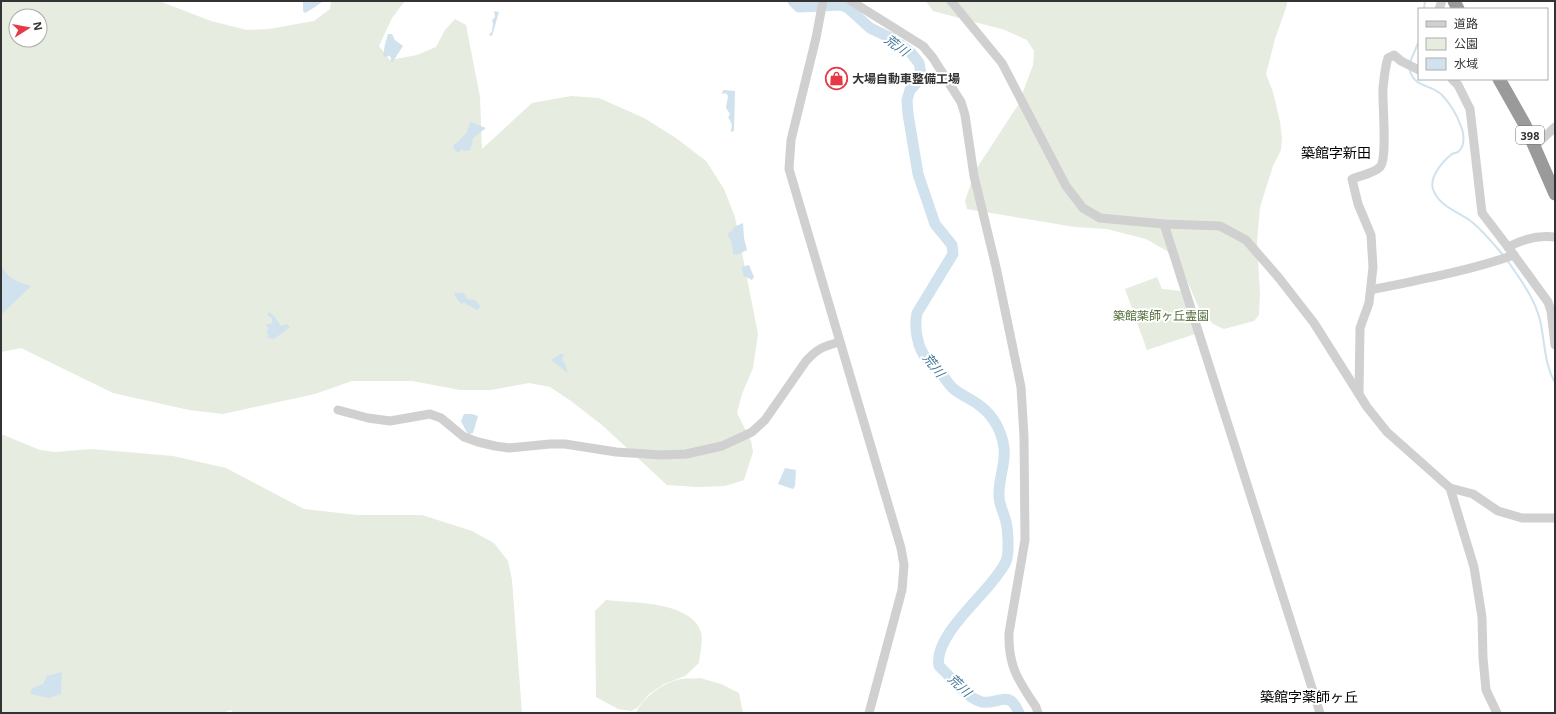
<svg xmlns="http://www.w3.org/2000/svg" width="1556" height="714" font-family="'Open Sans','Noto Sans JP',sans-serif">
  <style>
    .green { fill: #e6ecdf; fill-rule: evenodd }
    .water { fill: #cfe2ee }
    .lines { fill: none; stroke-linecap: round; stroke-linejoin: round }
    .stream { stroke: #cfe2ee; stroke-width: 2 }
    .river { stroke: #cfe2ee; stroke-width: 11 }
    .minor { stroke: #d0d0d0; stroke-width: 9 }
    .highway { stroke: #9a9a9a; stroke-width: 13 }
    .labels { text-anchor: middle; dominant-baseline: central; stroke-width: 4; stroke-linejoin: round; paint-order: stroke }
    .shield { fill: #fff; stroke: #707070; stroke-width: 1 }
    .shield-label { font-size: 11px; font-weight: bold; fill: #333 }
    .poi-label { font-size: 12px; font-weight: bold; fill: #333; stroke: #fff; text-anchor: start }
    .park-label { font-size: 12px; fill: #56703f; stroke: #fff }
    .water-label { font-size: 13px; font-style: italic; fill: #3f7597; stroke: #fff }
    .quarter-label { font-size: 14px; fill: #000; stroke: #fff }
  </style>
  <rect width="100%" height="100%" fill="#fff"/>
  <!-- green -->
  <g class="green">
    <path d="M1,1h158l52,20 36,9 22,-1 45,-8 16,-12 1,-8h74l-13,17 -13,28 11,14 27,-5 19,-8 9,-17 10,-11 11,6 14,72 2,52 50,-46 39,-7 28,2 45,20 32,20 30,23 18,28 11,28 23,117 -5,34 -11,26 -5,19 14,28 2,11 -9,28 -19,6 -28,1 -30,-2 -65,-60 -31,-24 -21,-14 -21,-4 -38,7h-31l-48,-9h-60l-37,13 -92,20 -34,-4 -76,-17 -92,-45 -20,4zM16,16h24v24h-24z"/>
    <path d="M926,1h361v4l-12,34 -9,35 7,18 7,30 2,16 -1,12 -8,16 -13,41 -3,35 3,52 -1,21 -5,6 -30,8 -11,-5 -14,-16 -18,-41 -14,-16 -21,-12 -39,-10 -32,-2 -108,-18 -2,-8 10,-30 43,-66 15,-40 1,-14 -7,-11 -22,-10 -72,-19z"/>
    <path d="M1157,277l5,12 19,2 14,43 -48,16 -22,-61z"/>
    <path d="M1,434l39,16 16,2 35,-3 82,7 53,12 78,41 54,6h64l50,16 22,12 14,18 4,19 10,133h-289l-2,-3 -9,3h-221z"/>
    <path d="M606,600c26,3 85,1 95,32 2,7 -1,23 -2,31l-14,13 -21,8 -15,10 -12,14 -6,3 -13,-2 -22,-12 -1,-86z"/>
    <path d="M700,678l21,6 18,9 4,20h-107c7,-16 28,-31 45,-34 6,-1 13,0 19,-1z"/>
  </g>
  <!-- water -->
  <g class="water">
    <path d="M303,1h20l-8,6 -10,6 -2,-2z"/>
    <path d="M494,11l5,1 -7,24 -3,-1 3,-4 1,-8 -1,-3 3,-3z"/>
    <path d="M388,34h4l3,6 8,6 -11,17 -2,-7 -7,1 2,-13z"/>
    <path d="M723,90l12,1 -1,40 -4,1c3,-4 2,-11 -2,-14l2,-4 -4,-6 2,-12 -2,-3 -4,1z"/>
    <path d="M470,122l16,6 -13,10 -1,7 -2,3 1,2 -7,1 -2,-2 -4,4 -5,-5 1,-4h2l11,-12z"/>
    <path d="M743,223l1,15 3,12 -10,5 -4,-1 -1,-11 -5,-9 5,-3 2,-4z"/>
    <path d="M1,264c5,14 16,18 30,22l-30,29z"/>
    <path d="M749,265l5,12 -2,3 -8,-4 -3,-9z"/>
    <path d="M454,293h9l3,3 1,3 8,1 6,7 -4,3 -11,-6 -1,-2 -4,2 -6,-8z"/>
    <path d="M269,312l6,5 6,9 6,-2 3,3 -16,12 -6,-1v-4l-2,-2 3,-3 -3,-4 6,-2v-5l-5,-3z"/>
    <path d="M560,354h4l-2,6 3,4 3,9 -17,-13z"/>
    <path d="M464,414h8l6,2 -5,17 -5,2 -7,-14z"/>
    <path d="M785,468l11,2 -1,16 -2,3 -15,-5z"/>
    <path d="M62,672l-1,22 -12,4 -19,-4 2,-6 11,-4 4,-8z"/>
  </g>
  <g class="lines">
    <!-- stream -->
    <g class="stream">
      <path d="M1424,9l1,-8"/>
      <path d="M1410,62l9,-21"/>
      <path d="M1409,68c5,21 21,15 33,27 7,7 15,20 18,29 4,8 6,22 -2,28 -2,1 -4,1 -6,2 -9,7 -23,23 -19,35 5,17 26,23 39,33 12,10 21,21 31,33"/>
      <path d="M1507,260c13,19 27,37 33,60 5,22 4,43 15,63"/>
    </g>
    <!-- river -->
    <path class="river" d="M793,1l6,6 42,-2 7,3 22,20 23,11 18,14 8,10 2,10 -3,8 -8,9 -3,10 1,14 10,60 17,50 17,21 1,9 -36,59c-3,14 0,35 10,46 3,4 8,6 11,10 6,7 10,16 17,21 8,6 16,9 24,15 14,10 23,26 25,43 2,16 -6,32 -5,48 0,9 5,17 7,26 2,9 3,27 1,36 -1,6 -6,12 -9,16 -15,23 -65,63 -59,92 11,10 29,33 43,36 16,3 27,-14 37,11"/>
    <!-- minor -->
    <g class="minor">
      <path d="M823,1l-7,37 -25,102 -2,29 112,379 3,17 -2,25 -33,123"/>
      <path d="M851,1l72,45 10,12 28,44 4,13 9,61 22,91 25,120 3,50 1,103 -16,93c-1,33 9,47 27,74l2,6"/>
      <path d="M951,1l51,62 64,123 17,22 17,10 64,6 56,2 26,14 33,38 35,45 53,84 20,25 63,56 24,79 8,50 1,41 3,32 11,23"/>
      <path d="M1439,9l3,-8"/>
      <path d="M1452,79l6,6 12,24 12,104 26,34"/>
      <path d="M1535,146l20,-19"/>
      <path d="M1164,224l156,489"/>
      <path d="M1555,237c-17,-2 -32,2 -47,10l40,55 3,9 4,34"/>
      <path d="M1371,290c48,-10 97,-19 143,-35"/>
      <path d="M1359,394l1,-66 9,-25 4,-36 -2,-32 -13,-31 -6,-25c9,-4 21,-5 28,-12 8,-9 2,-64 3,-79 1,-10 2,-21 5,-30l6,-3 7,6 18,9"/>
      <path d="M338,410l30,8 22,3 40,-7 11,4 23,19 14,5 17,4 14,2 41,-4h15l51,8 45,3 25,-1 36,-8 30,-14 13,-12 41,-59c12,-13 18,-15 34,-19"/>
      <path d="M1450,488l23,6 25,17 24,7h33"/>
    </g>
    <!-- highway -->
    <g class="highway">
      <path d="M1454,1l4,8"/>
      <path d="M1499,79l26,46 30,69"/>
    </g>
  </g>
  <!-- icons -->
  <defs>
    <symbol id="shop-ring" viewBox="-11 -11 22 22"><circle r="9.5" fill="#fff" stroke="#e63946" stroke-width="1.5"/><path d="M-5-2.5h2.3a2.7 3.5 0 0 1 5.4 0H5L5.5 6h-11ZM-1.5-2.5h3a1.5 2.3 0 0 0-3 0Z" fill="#e63946"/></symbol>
  </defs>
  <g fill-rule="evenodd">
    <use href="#shop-ring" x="824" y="66" width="25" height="25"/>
  </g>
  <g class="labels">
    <!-- shield labels -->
    <rect class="shield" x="1516" y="126" width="28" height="18" rx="3"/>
    <g class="shield-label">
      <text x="1530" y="135">398</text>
    </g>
    <!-- poi labels -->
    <g class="poi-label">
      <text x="852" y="78">大場自動車整備工場</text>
    </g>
    <!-- park labels -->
    <g class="park-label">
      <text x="1161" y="315">築館薬師ヶ丘霊園</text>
    </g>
    <!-- water labels -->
    <g class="water-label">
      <text transform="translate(897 45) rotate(37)">荒川</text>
      <text transform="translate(934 365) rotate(52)">荒川</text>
      <text transform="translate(960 685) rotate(43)">荒川</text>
    </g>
    <!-- quarter labels -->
    <g class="quarter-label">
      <text x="1336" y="152">築館字新田</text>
      <text x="1309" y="696">築館字薬師ヶ丘</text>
    </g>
  </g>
  <!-- border -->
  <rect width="1556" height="714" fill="none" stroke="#333333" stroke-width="4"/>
  <!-- legend -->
  <rect x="1418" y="8" width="130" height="72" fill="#ffffff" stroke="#adadad"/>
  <rect x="1426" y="21" width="20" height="6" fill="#d0d0d0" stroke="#adadad"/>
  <text x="1454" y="28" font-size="12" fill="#333333">道路</text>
  <rect x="1426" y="38" width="20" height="12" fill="#e6ecdf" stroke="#adadad"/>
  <text x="1454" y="48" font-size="12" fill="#333333">公園</text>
  <rect x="1426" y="58" width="20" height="12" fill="#cfe2ee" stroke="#adadad"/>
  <text x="1454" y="68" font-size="12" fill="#333333">水域</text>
  <!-- north arrow -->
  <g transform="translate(28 28) rotate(79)"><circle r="19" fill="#ffffff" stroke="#adadad"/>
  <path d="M0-3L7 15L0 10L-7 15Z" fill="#e63946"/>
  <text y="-6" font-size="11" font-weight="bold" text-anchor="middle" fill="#333333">N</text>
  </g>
</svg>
